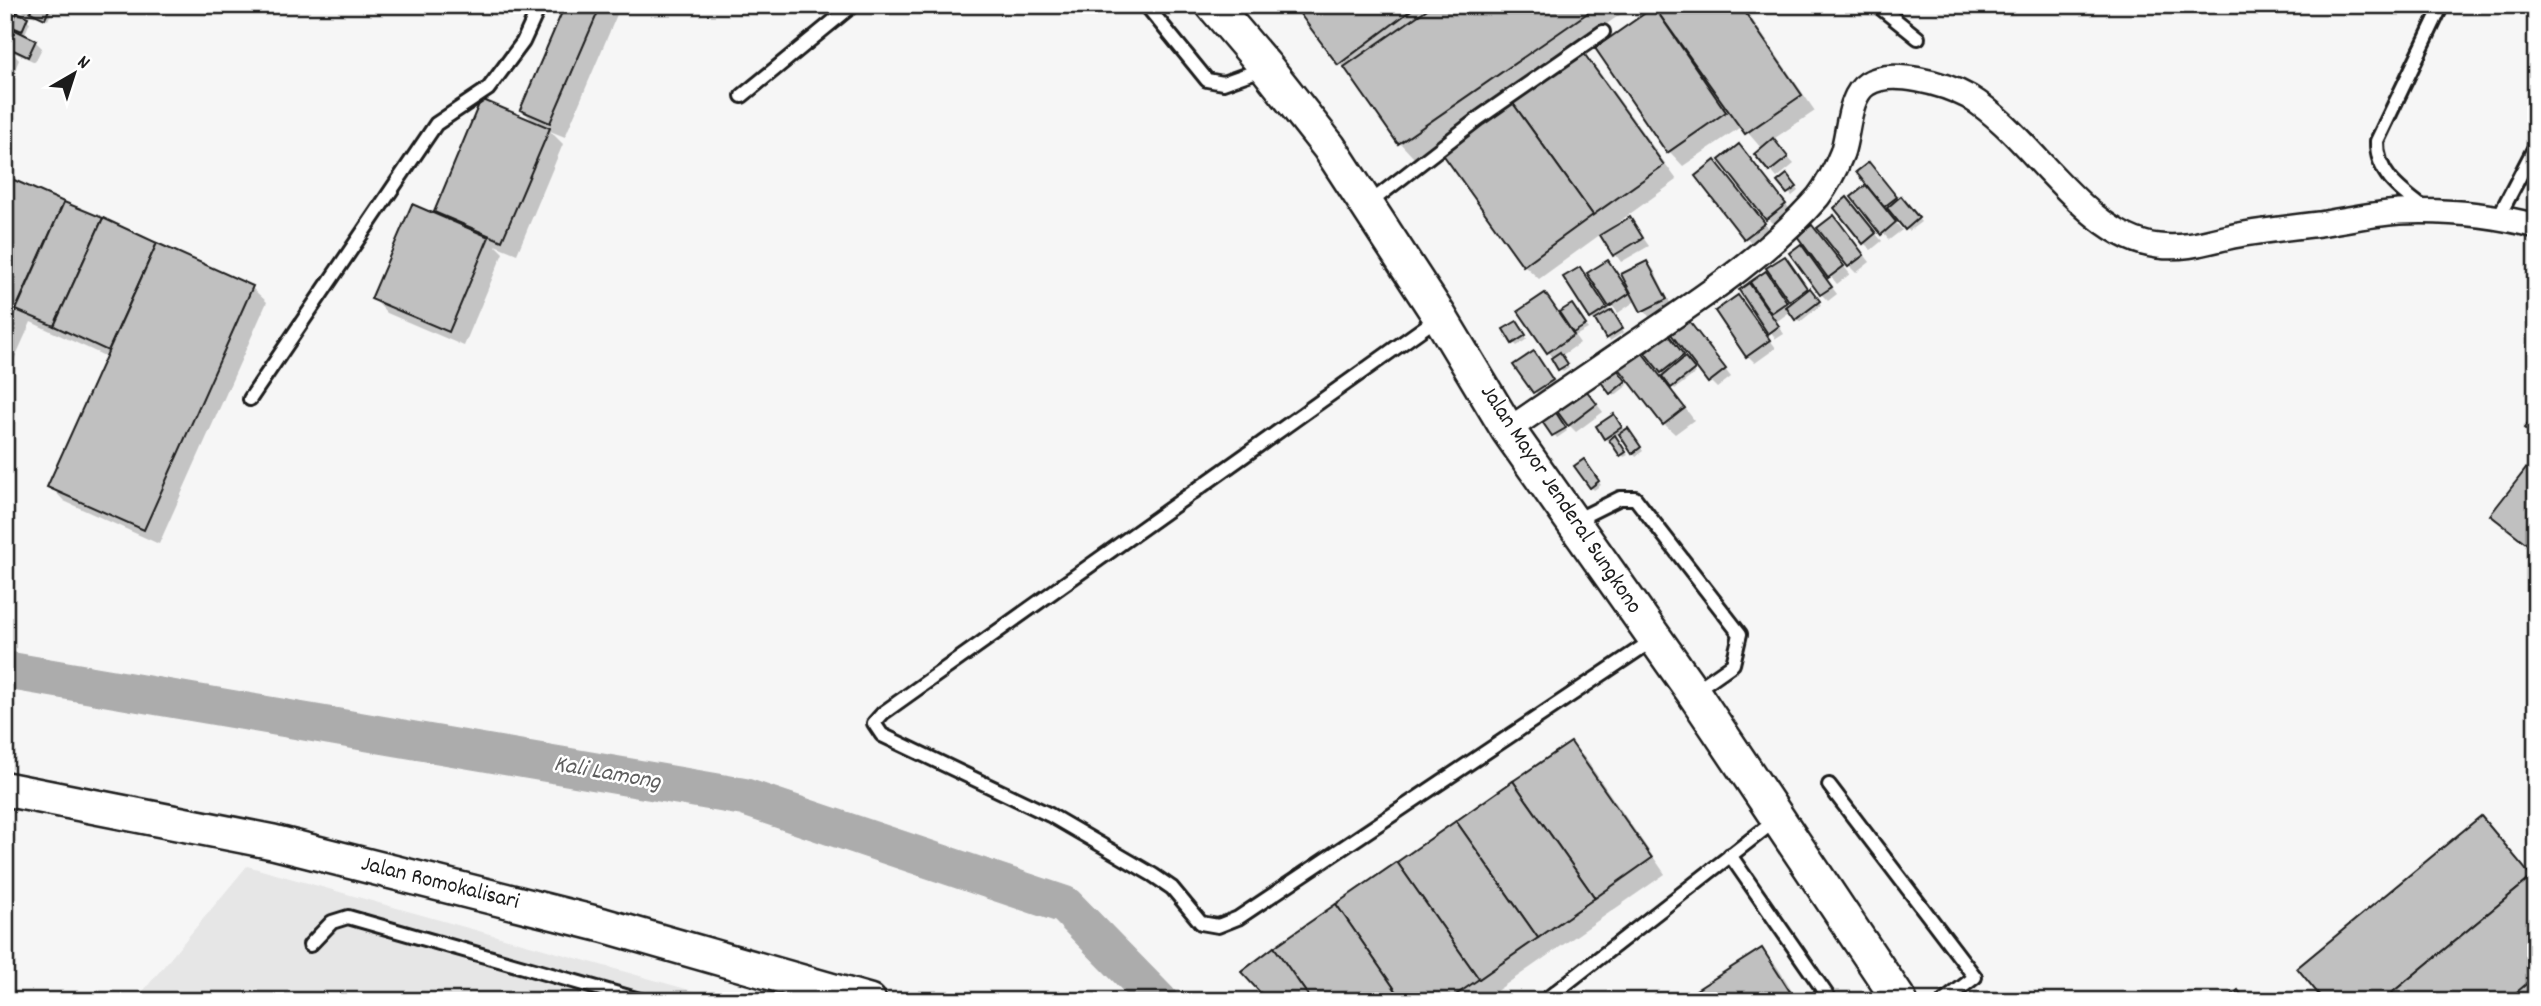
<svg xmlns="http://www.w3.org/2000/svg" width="2541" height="1006" font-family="Dekko,sans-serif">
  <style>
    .built { fill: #e6e6e6 }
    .shadow { fill: #0003; fill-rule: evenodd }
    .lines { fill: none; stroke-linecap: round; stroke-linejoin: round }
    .river { stroke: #acacac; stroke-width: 38 }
    .building { fill: #c0c0c0; stroke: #1c1c1c; stroke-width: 2 }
    .lane-casing { stroke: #1c1c1c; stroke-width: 18 }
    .street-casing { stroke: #1c1c1c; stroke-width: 28 }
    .secondary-casing { stroke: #1c1c1c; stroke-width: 38 }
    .lane { stroke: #fff; stroke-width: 12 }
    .street { stroke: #fff; stroke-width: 23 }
    .secondary { stroke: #fff; stroke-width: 33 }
    .labels { text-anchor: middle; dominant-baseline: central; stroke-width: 5; stroke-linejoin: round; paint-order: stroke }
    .street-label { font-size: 23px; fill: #1c1c1c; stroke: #fff }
    .water-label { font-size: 24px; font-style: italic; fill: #5d5d5d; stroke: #fff }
  </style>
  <rect width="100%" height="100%" fill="#f6f6f6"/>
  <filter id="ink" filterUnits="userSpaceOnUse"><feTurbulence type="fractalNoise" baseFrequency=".0143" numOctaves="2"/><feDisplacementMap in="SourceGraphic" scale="14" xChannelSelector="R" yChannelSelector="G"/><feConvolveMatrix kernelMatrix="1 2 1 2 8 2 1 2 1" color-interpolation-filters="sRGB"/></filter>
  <g filter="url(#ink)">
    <!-- built -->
    <path class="built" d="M247,866l482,135h-594z"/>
    <!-- shadow -->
    <g class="shadow">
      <path d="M5,5h44l4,4 -5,11 -12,-5 -1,2 -15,-7 -2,5 12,7 -6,14 11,5 7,7 -7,14 -24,-11 8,9 -6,14 1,1 -4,9 4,4 -3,7 -6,-2v-66l16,7 -8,-9 -8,-2z"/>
      <path d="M567,5h54l-56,132 -15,-6 13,13 -46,110 -22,-9 8,8 -39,93 -77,-33 -14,-15 61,-83 48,-114 54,23 -14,-14z"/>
      <path d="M1295,5h339l-220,153 -14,-15 -46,-65 -14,-14z"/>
      <path d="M1661,5h81l73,106 -43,29 22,24 -17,14 -21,-24 6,-5 -20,-23 -59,40 -14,-15 -72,-103z"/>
      <path d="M1582,54l15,15 80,111 -64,46 2,2 15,-9 19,27 -28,16 -20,-28 -62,45 -15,-14z"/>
      <path d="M1746,154l46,58 -18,13 -7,-7z"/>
      <path d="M1722,169l48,62 -17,14 -56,-68z"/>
      <path d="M1876,171l23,29 2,-2 20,24 -12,9 -16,-19 -3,3 12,15 -13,10 -36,-43 16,-12z"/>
      <path d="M5,178l247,110 15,14 -108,242 -95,-43 -14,-15 57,-129 -76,-35 -26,58z"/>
      <path d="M1789,179l9,12 -6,5 -12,-14z"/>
      <path d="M1854,207l28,34 -11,9 -7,-7z"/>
      <path d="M1840,224l30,38 -14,11 -7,-7z"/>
      <path d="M1812,227l38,47 -13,10 -38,-47z"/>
      <path d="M1807,254l30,40 -9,7 -7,-7z"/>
      <path d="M1784,258l37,47 -21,17 -9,-11 -15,11 8,12 -8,5 -35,-48 25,-18 11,11zM1784,294l9,9 -3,3 -7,-11z"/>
      <path d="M1608,262l21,28 18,-27 7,7 18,37 -22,11 -13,-18 -19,13 -19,-24 -3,2 28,41 -14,9 -18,-23 -12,-49 13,13z"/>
      <path d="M1545,295l14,18 13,-7 16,23 -13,7 5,7 -19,13 8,12 -6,4 -43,-61z"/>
      <path d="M1738,297l38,51 -21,15 -7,-7z"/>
      <path d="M1519,326l8,13 -10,7 -3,-3z"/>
      <path d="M1695,330l36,47 -14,11 -7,-7z"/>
      <path d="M1675,344l21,29 -21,16 -5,-6 -2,2 26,35 -19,14 -11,-10 -27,-76 25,30 4,-3 -4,-3z"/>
      <path d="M1534,354l25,34 -18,11 -25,-34z"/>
      <path d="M1617,370l11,15 -14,11 -3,-3z"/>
      <path d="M1589,394l14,18 -27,20 -7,-7z"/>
      <path d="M1555,413l12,18 -10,7 -15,-21z"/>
      <path d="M1617,420l8,12 6,1 12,18 -7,5 -16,-23 -6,4 14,18 -4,2 -13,-18 -3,2 -3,-3z"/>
      <path d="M2536,458v94l-44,-37z"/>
      <path d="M1586,465l15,20 -7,5 -3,-3z"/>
      <path d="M1570,744l15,14 80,116 -183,127h-212z"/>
      <path d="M2536,882v119h-210z"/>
      <path d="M1762,950l14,15 23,36h-117z"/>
    </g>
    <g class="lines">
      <!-- river -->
      <path class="river" d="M5,670l739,127 321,108 94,96"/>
    </g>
    <!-- building -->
    <g class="building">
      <path d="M5,5l12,2 -8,17 -4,-1z"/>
      <path d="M33,5h18l-6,14 -15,-7z"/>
      <path d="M565,5h36l-51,118 -30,-13z"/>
      <path d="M1303,5h115l-80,60 -41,-55z"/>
      <path d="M1433,5h166l-201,139 -54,-77z"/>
      <path d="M1657,5h83l62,90 -57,39 -91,-127z"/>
      <path d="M1654,7l72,105 -59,41 -72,-105z"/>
      <path d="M17,12l11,5 -6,14 -12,-5z"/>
      <path d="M5,25l31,15 -8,17 -23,-11z"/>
      <path d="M5,47l8,4 -8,16z"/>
      <path d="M1583,52l81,113 -71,50 -81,-113z"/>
      <path d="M481,99l69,29 -48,113 -68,-29z"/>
      <path d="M1512,102l81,113 -70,51 -81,-113z"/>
      <path d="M1773,138l15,19 -19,15 -15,-18z"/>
      <path d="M1739,144l47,60 -20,16 -47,-60z"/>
      <path d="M1715,160l50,63 -21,16 -49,-63z"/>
      <path d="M1869,162l28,35 -13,10 -28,-35z"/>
      <path d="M1787,174l10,13 -10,7 -10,-12z"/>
      <path d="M5,176l59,26 -59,131z"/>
      <path d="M1866,185l30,37 -15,13 -30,-38z"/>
      <path d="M1901,196l18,22 -14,12 -18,-22z"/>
      <path d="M1847,197l29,36 -13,11 -29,-36z"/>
      <path d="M64,202l39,16 -49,108 -38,-16z"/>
      <path d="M412,204l77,33 -40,95 -78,-33z"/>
      <path d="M1834,215l30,40 -16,12 -31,-39z"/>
      <path d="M1630,217l13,21 -30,18 -13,-21z"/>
      <path d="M103,218l54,25 -49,108 -54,-25z"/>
      <path d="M1812,225l32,41 -16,12 -31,-42z"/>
      <path d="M157,243l96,43 -109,244 -97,-43z"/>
      <path d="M1801,244l31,43 -12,8 -31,-42z"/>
      <path d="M1785,256l22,32 -18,13 -23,-33z"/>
      <path d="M1608,260l22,33 -21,14 -22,-34z"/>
      <path d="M1647,261l20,38 -26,13 -20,-38z"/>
      <path d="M1580,267l27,41 -17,11 -27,-42z"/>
      <path d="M1766,271l21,31 -16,11 -21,-31z"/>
      <path d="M1749,283l30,43 -11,8 -29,-44z"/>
      <path d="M1810,288l10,13 -25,19 -9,-13z"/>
      <path d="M1545,293l29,42 -27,18 -29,-42z"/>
      <path d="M1738,295l32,45 -24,17 -31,-46z"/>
      <path d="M1572,304l14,21 -13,8 -14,-21z"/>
      <path d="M1612,310l11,18 -17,11 -11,-19z"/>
      <path d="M1517,321l9,14 -14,9 -9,-15z"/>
      <path d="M1689,321l37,48 -18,14 -37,-49z"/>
      <path d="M1668,334l16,21 -23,18 -16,-20z"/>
      <path d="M1637,346l48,62 -22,17 -48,-62z"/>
      <path d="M1534,351l19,29 -20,13 -20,-28z"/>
      <path d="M1560,352l8,12 -10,6 -7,-12z"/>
      <path d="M1685,357l10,12 -24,19 -9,-12z"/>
      <path d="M1614,365l12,16 -16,13 -12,-16z"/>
      <path d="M1582,385l15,19 -29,22 -14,-19z"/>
      <path d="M1553,408l13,20 -14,8 -13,-19z"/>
      <path d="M2536,413v25l-12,-10z"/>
      <path d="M1614,414l8,13 -18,12 -8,-13z"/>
      <path d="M1628,428l13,19 -9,7 -13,-20z"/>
      <path d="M1615,435l11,17 -6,4 -11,-16z"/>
      <path d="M2536,456v95l-46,-36z"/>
      <path d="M1584,459l15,22 -9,7 -16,-22z"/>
      <path d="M1571,742l81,116 -57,40 -82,-117z"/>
      <path d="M1513,781l82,117 -57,40 -82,-117z"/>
      <path d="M2481,816l51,61 -150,124h-58l-27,-33z"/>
      <path d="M1456,821l82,117 -59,41 -82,-117z"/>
      <path d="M1397,862l82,117 -32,22h-44l-67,-97z"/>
      <path d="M2532,877l4,5v94l-30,25h-124z"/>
      <path d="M1336,904l67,97h-91l-38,-54z"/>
      <path d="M1274,947l38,54h-44l-27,-29z"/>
      <path d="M1762,948l34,53h-117z"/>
      <path d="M2238,990l8,11h-21z"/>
    </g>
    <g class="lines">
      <defs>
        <g id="lane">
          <path d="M1146,5l61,75 16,3 42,-15"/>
          <path d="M1877,5l41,33"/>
          <path d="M742,96l111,-91"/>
          <path d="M1367,205l112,-87 124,-86"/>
          <path d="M2425,209c-24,-18 -49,-35 -48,-68l65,-136"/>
          <path d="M2499,216l37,-71"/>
          <path d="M1439,317l-556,396 -9,10 8,12 168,80 103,60 19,13 29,35 17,3 20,-8 415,-278"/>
          <path d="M250,399l186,-275 52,-35 35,-47 17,-37"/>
          <path d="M1574,521l46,-23h15l105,136 -7,30 -40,28"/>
          <path d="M1829,785l146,192 -31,24"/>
          <path d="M1730,855l101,146"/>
          <path d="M310,945l22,-23 16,-5 295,84"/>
          <path d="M1544,1001l232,-181"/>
        </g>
        <path id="street" d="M1508,430c48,-33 97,-66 145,-99 59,-40 118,-80 165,-134 10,-13 18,-29 24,-44 7,-20 6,-57 25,-69 24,-16 78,0 102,13 61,36 116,141 189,149 31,4 56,-7 86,-12 25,-4 50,-7 75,-10 26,-4 53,-10 80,-12 46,-2 92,2 137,14"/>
        <g id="secondary">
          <path d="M1213,5l53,62 63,80 111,170 68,113 185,262 207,309"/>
          <path d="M5,789l268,53 330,83 266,76"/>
        </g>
      </defs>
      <!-- lane casing -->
      <use href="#lane" class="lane-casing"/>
      <!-- street casing -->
      <use href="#street" class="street-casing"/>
      <!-- secondary casing -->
      <use href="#secondary" class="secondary-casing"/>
      <!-- lane -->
      <use href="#lane" class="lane"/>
      <!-- street -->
      <use href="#street" class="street"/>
      <!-- secondary -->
      <use href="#secondary" class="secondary"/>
    </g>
  </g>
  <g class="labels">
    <!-- street labels -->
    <g class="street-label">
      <text transform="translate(1560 500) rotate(56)">Jalan Mayor Jenderal Sungkono</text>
      <text transform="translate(440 884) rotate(14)">Jalan Romokalisari</text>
    </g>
    <!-- water labels -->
    <g class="water-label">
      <text transform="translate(607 774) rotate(10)">Kali Lamong</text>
    </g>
  </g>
  <!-- margin -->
  <rect width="2541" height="1006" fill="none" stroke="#fff" stroke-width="28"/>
  <rect x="14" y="14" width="2513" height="978" fill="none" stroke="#1c1c1c" stroke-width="2.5" filter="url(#ink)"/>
  <!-- north arrow -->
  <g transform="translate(74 74) rotate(39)" stroke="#ffffff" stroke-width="5" paint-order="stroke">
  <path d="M0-5L12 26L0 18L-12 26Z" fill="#1c1c1c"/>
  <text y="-10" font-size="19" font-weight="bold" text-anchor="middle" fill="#1c1c1c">N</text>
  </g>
</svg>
